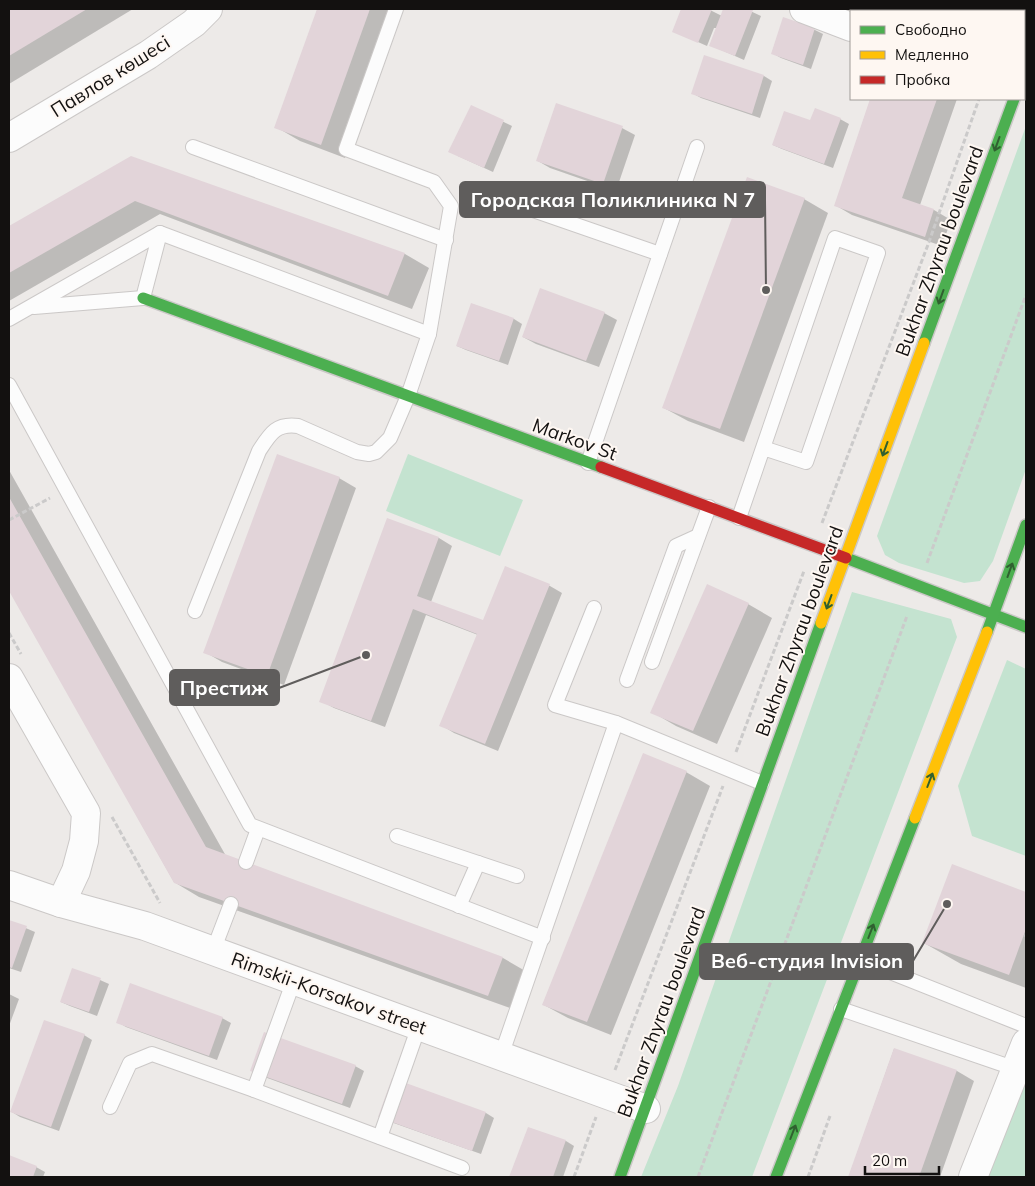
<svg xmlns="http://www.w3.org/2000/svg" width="1035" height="1186" font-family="Mulish,sans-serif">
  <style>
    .green { fill: #c4e3d0 }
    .shadow { fill: #0003 }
    .building { fill: #e2d4d9 }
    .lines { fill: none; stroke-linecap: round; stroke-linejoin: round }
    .lane-casing { stroke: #cbc8c7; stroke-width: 16 }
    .street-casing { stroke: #cbc8c7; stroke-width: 30 }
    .fast-casing { stroke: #cbc8c7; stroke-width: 14 }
    .slow-casing { stroke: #cbc8c7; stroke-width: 14 }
    .jam-casing { stroke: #cbc8c7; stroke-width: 14 }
    .path { stroke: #cbcaca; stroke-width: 3; stroke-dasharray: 5 2.5; stroke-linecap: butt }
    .lane { stroke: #fcfcfc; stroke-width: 14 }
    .street { stroke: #fcfcfc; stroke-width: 28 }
    .fast { stroke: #4caf50; stroke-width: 11 }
    .slow { stroke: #ffc107; stroke-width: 11 }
    .jam { stroke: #c62828; stroke-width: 11 }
    .oneway { stroke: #306030 }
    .labels { text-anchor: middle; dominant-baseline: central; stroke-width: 4; stroke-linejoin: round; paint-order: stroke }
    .street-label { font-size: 19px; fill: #131110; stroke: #fef7f2 }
    .leader { fill: none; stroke: #5f5d5c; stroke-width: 2 }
    .callout-dot { fill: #5f5d5c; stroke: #fef7f2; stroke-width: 2 }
    .callout { fill: #5f5d5c; stroke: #5f5d5c; stroke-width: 2 }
    .callout-label { font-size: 20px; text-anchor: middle; font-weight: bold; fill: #fff }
  </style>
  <rect width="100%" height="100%" fill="#edeae8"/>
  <!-- green -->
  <g class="green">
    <path d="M1026,126v343l-33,92 -13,20 -16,2 -65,-20 -14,-8 -8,-19z"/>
    <path d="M408,454l115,46 -23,56 -114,-45z"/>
    <path d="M852,592l99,27 6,18 -205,540h-111l37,-91z"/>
    <path d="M1007,660l19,9v187l-54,-20 -14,-50z"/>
    <path d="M1026,1061v116h-42z"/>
  </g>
  <!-- shadow -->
  <g class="shadow">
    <path d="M9,9h124l-124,75z"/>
    <path d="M318,9h81l-54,149 -45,-17 -24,-14z"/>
    <path d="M683,9h25l14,7 2,-7h22l15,7 -17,44 -34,-15 7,-17h-3l-7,18 -34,-15z"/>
    <path d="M784,19l31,11 8,4 -12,35 -30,-11 -9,-5z"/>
    <path d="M764,76l8,5 -12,37 -59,-20 -9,-5z"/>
    <path d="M872,99h85l-37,106 14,5 17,10 -9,26 -90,-31 -17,-10z"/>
    <path d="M557,105l65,23 13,7 -19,56 -66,-23 -12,-7z"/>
    <path d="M472,107l40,19 -19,46 -35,-16z"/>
    <path d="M840,119l9,5 -16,44 -51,-19 -9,-4 38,-23z"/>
    <path d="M131,157l274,97 24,14 -17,41 -252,-95 -151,87v-74z"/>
    <path d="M804,199l24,14 -84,229 -56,-21 -24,-13z"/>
    <path d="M472,304l42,15 8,5 -14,41 -42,-15 -9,-4z"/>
    <path d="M604,313l13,7 -18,47 -63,-23 -13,-7z"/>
    <path d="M9,470l217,386 277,102 24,14 -14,37 -314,-112 -25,-15 -165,-294z"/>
    <path d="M339,478l17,10 -72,197 -62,-23 -17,-10z"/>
    <path d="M388,520l51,18 13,8 -21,56 53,20 22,-54 44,18 12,7 -64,158 -44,-18 -13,-8 37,-90 -52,-20 -41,112 -51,-19 -13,-7z"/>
    <path d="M748,604l24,14 -55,126 -41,-18 -24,-14z"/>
    <path d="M686,772l24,14 -99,249 -43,-17 -24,-13z"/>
    <path d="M953,866l73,27v95l-65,-24 -37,-21z"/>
    <path d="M9,921l26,11 -14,40 -12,-4z"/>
    <path d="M73,970l27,10 9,4 -12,32 -27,-10 -9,-4z"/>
    <path d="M9,994l10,5 -10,27z"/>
    <path d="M222,1018l9,5 -14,37 -91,-33 -8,-5z"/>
    <path d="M84,1035l8,5 -33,91 -39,-14 -8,-5z"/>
    <path d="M894,1049l63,22 17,10 -34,96h-91z"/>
    <path d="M355,1066l9,5 -14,37 -91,-33z"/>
    <path d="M393,1079l93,34 8,5 -13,36 -93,-33z"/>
    <path d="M529,1128l37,13 8,5 -11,31h-52z"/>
    <path d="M9,1157l27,10 9,5 -2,5h-34z"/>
  </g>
  <!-- building -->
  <g class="building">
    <path d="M9,9h78l-78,47z"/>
    <path d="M317,9h53l-49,136 -47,-17z"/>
    <path d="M681,9h31l-14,34 -26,-11z"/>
    <path d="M723,9l30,1 -18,46 -26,-10z"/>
    <path d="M783,17l32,11 -12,37 -32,-11z"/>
    <path d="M704,55l60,20 -12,39 -61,-20z"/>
    <path d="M870,99h67l-35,99 32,11 -9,28 -91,-31z"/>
    <path d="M556,103l67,23 -20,58 -67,-23z"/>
    <path d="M471,105l33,15 -20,48 -36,-16z"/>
    <path d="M815,108l26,10 -17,46 -52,-19 12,-34 26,9z"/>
    <path d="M131,156l274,97 -17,43 -253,-95 -126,72v-47z"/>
    <path d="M747,177l58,21 -85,231 -58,-21z"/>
    <path d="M540,288l65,24 -19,49 -64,-24z"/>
    <path d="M471,303l43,15 -15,43 -43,-15z"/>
    <path d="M277,454l63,23 -73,199 -64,-23z"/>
    <path d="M9,497l197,350 297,110 -15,39 -314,-113 -165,-292z"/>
    <path d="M387,518l52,19 -22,59 66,24 22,-54 45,18 -65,160 -46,-18 38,-92 -64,-25 -42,112 -52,-19z"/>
    <path d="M707,584l42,19 -56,128 -43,-18z"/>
    <path d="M643,753l44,18 -100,251 -45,-17z"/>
    <path d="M952,864l74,28v37l-17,46 -87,-32z"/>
    <path d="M9,920l18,6 -15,42 -3,-1z"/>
    <path d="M72,968l29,10 -12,34 -29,-10z"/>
    <path d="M130,983l93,34 -14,39 -93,-33z"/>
    <path d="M44,1020l41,14 -34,93 -41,-15z"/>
    <path d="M264,1032l92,33 -14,39 -92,-33z"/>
    <path d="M894,1048l63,22 -38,107h-71z"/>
    <path d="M392,1078l94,34 -14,39 -94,-34z"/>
    <path d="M528,1127l38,13 -13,37h-44z"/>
    <path d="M9,1155l28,11 -4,11h-24z"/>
  </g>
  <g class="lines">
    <defs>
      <g id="lane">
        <path d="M396,9l-50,140 88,33 17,24 -22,128"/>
        <path d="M193,147l253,93"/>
        <path d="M527,208l133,46"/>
        <path d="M34,307l109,-9 17,-65"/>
        <path d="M9,319l151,-86 269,101 -21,62 -18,42 -14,14 -7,2 -12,-2 -59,-26c-22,-3 -28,8 -39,25l-64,160"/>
        <path d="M9,385l241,440 293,113"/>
        <path d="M588,463l109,-316"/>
        <path d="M739,518l96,-280 43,15 -72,209 -43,-14"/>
        <path d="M594,608l-39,97 61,18"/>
        <path d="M652,662l57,-155"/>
        <path d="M627,680l49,-134 22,-10"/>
        <path d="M397,836l120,40"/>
        <path d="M246,862l12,-33"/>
        <path d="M459,906l19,-43"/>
        <path d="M213,951l18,-47"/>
        <path d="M860,960l166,66"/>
        <path d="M841,1009l175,60"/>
        <path d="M501,1056l115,-333 146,60"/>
        <path d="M254,1090l40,-110"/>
        <path d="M110,1107l20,-44 22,-9 102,36 208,78"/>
        <path d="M380,1137l39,-111"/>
      </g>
      <g id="street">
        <path d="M804,9l47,18"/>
        <path d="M9,138l139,-83 46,-32 14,-14"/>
        <path d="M9,678l77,135 -2,28 -8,30 -15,32"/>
        <path d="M9,885l52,18 84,23 501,183"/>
        <path d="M973,1177l53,-134"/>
      </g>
      <g id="fast">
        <path d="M143,298l458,169"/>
        <path d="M924,343l90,-244"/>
        <path d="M846,558l180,69"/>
        <path d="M987,632l39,-107"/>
        <path d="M620,1177l201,-554"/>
        <path d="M776,1177l139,-359"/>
      </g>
      <g id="slow">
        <path d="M1024,73l2,-7"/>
        <path d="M821,623l103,-280"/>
        <path d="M915,818l72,-186"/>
      </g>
      <path id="jam" d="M601,467l245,91"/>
    </defs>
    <!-- lane casing -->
    <use href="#lane" class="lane-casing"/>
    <!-- street casing -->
    <use href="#street" class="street-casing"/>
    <!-- fast casing -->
    <use href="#fast" class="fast-casing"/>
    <!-- slow casing -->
    <use href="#slow" class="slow-casing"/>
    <!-- jam casing -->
    <use href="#jam" class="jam-casing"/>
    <!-- path -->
    <g class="path">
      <path d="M1009,11l1,-2"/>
      <path d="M9,520l41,-22"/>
      <path d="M822,523l107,-281 50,-143"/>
      <path d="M927,563l99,-268"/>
      <path d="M9,633l12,21"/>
      <path d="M736,752l68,-181"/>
      <path d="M112,817l48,86"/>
      <path d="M1024,935l2,1"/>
      <path d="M615,1070l108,-284"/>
      <path d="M574,1177l22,-60"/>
      <path d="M698,1177l209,-561"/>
      <path d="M808,1177l22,-61"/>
    </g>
    <!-- lane -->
    <use href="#lane" class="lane"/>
    <!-- street -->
    <use href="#street" class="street"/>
    <!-- fast -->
    <use href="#fast" class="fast"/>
    <!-- slow -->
    <use href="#slow" class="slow"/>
    <!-- jam -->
    <use href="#jam" class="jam"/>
  </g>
  <!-- one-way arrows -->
  <defs><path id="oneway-shaft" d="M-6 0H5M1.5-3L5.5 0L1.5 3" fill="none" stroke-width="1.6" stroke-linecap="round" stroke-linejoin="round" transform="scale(1.25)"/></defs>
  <g class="oneway">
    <use href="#oneway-shaft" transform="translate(997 144) rotate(110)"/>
    <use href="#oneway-shaft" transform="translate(941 297) rotate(110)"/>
    <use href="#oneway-shaft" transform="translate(885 449) rotate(110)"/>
    <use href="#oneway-shaft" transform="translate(1010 570) rotate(-70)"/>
    <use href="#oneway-shaft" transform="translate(829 602) rotate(110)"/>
    <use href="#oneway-shaft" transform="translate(930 780) rotate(-69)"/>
    <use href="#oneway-shaft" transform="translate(871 931) rotate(-69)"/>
    <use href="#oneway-shaft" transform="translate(793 1132) rotate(-69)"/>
  </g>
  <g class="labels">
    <!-- street labels -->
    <g class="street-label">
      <text transform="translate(110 76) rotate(-32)">Павлов көшесі</text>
      <text transform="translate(939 251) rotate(-70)">Bukhar Zhyrau boulevard</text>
      <text transform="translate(575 439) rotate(20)">Markov St</text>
      <text transform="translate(799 631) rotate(-70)">Bukhar Zhyrau boulevard</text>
      <text transform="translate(329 993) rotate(20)">Rimskii-Korsakov street</text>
      <text transform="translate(661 1012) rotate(-70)">Bukhar Zhyrau boulevard</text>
    </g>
  </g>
  <!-- callouts -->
  <path class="leader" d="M766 290L765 200M366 655L279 688M947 904L913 961"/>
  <g class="callout-dot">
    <circle cx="766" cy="290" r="5"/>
    <circle cx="366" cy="655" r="5"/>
    <circle cx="947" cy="904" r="5"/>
  </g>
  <g class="callout">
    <rect x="460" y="182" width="305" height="35" rx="5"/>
    <rect x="170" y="670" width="109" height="35" rx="5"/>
    <rect x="700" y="944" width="213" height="35" rx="5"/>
  </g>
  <g class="callout-label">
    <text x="613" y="207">Городская Поликлиника N 7</text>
    <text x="224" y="695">Престиж</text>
    <text x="807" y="968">Веб-студия Invision</text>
  </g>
  <!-- border -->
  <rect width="1035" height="1186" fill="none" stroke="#131110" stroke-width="20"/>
  <!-- legend -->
  <rect x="850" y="10" width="175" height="90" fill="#fef7f2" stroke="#a09b98"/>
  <rect x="860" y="26" width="25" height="8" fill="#4caf50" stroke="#a09b98"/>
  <text x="895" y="35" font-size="15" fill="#131110">Свободно</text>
  <rect x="860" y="51" width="25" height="8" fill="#ffc107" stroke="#a09b98"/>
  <text x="895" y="60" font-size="15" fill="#131110">Медленно</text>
  <rect x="860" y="76" width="25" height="8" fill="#c62828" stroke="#a09b98"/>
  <text x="895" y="85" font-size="15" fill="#131110">Пробка</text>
  <!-- scale -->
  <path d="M865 1166v8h74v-8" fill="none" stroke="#131110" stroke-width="2.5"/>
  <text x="872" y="1166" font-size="15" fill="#131110" stroke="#fef7f2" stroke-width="4" paint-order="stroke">20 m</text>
</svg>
